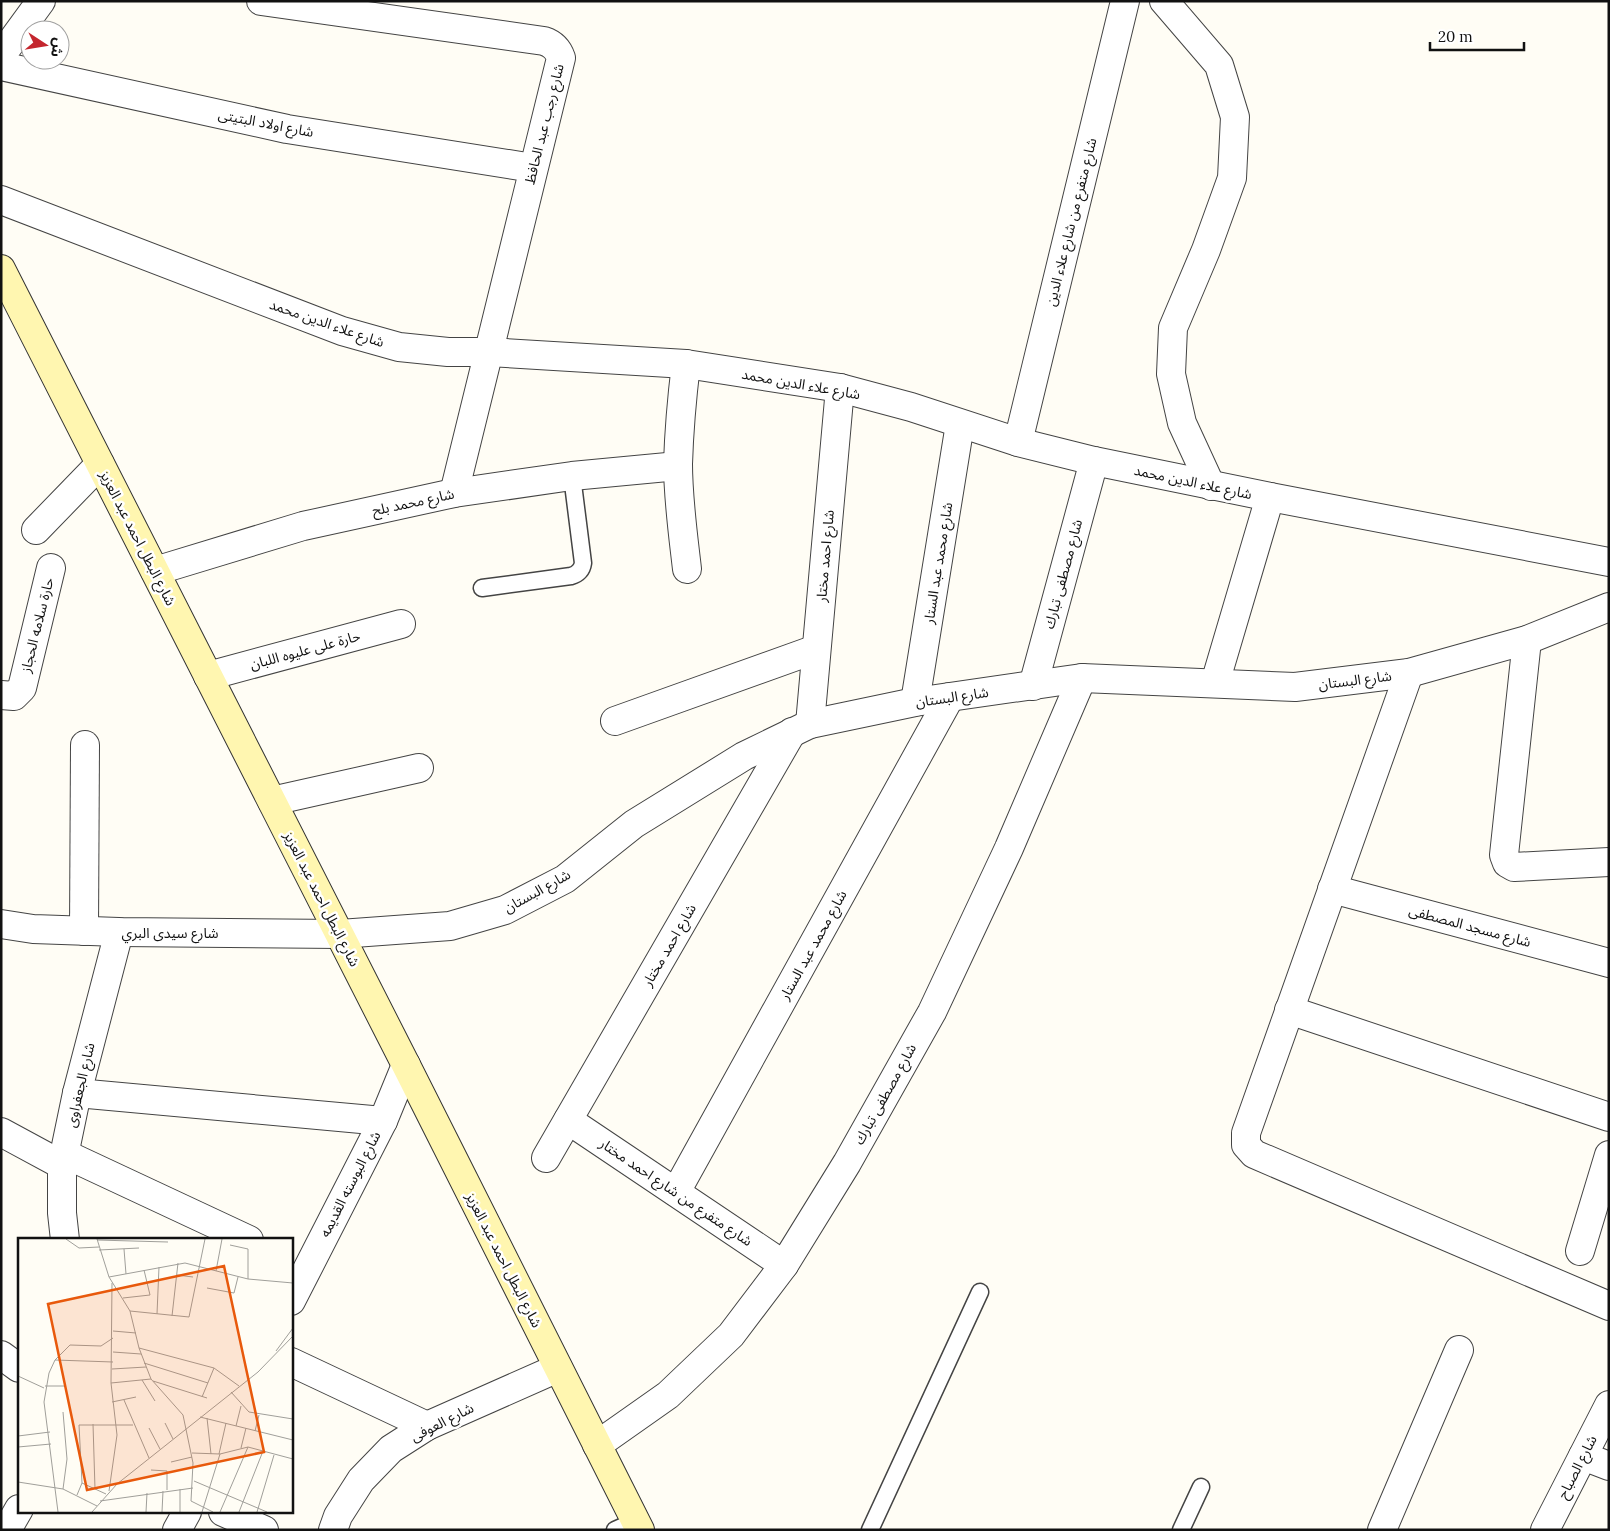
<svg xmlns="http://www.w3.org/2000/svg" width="1610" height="1531" font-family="Lora,'Noto Sans Arabic',serif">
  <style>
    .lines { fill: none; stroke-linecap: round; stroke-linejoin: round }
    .service-casing { stroke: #444; stroke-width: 19 }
    .minor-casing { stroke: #444; stroke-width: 30 }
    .secondary-casing { stroke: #333; stroke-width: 30 }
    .service { stroke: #fff; stroke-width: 16 }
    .minor { stroke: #fff; stroke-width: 28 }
    .secondary { stroke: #fff6b0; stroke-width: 28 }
    .labels { text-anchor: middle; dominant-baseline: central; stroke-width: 5; stroke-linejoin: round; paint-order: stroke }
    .street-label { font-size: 14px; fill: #111; stroke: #fff }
    .inset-road { fill: none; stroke: #a09f9a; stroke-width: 1 }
    .view { fill: #e8590c; fill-opacity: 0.15; stroke: #e8590c; stroke-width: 2.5 }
    .inset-edge { fill: none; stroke: #111; stroke-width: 2.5 }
  </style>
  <rect width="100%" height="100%" fill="#fffdf5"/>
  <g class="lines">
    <defs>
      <g id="service">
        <path d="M482,588l89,-12c7,-2 11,-6 12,-13l-11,-87"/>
        <path d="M615,1530l20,-9"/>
        <path d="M870,1530l110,-238"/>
        <path d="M1181,1530l20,-43"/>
      </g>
      <g id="minor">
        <path d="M261,1l283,40c9,3 14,8 17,17l-107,435"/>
        <path d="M1164,1l55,64 16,52 -3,61 -26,72 -33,78 -2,46 11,49 29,63"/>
        <path d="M1,56l40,-55"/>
        <path d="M1,66l286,63 246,39"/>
        <path d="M1,200l341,131 57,16 49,5h41l197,12 154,24 71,19 107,35 76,19 176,36 339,65"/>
        <path d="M686,364c-4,33 -7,67 -8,100 0,35 5,70 9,105"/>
        <path d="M1018,442l107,-441"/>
        <path d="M36,530l64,-66"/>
        <path d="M155,571l148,-45 151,-33 118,-17 106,-10"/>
        <path d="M1527,640l-23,215 3,8 7,4 95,-5"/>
        <path d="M1409,673l-163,460v12l8,9 355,152"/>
        <path d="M208,676l193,-52"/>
        <path d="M1215,683l55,-186"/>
        <path d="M1033,686l61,-225"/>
        <path d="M1,695l13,1 8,-8 29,-120"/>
        <path d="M915,702l45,-278"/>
        <path d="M615,721l201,-72"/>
        <path d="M810,724l30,-336"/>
        <path d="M272,801l147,-33"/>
        <path d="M1332,889l277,74"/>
        <path d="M1,924l32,5 86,3 221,2 110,-8 55,-16 60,-31 69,-55 110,-68 66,-32 105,-22 167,-24 213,9 114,-14 118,-33 82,-33"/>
        <path d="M84,931l1,-186"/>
        <path d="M1289,1010l320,107"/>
        <path d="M77,1093l306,28"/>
        <path d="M568,1120l216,145"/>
        <path d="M1,1132l61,33"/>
        <path d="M65,1154l184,86"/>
        <path d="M546,1158l246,-426"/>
        <path d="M676,1192l274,-495"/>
        <path d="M65,1240l-3,-27v-48l15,-72 42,-161"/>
        <path d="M1580,1251l29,-96"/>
        <path d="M291,1301l92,-180 23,-56"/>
        <path d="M1,1355l18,13"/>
        <path d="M291,1362l136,64"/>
        <path d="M597,1445l71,-50 63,-60 53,-70 63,-102 85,-151 77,-164 73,-170"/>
        <path d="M1583,1456l26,10"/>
        <path d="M223,1512l41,18"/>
        <path d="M7,1530l12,-21"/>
        <path d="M177,1530l10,-18"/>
        <path d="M333,1530l5,-14 23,-36 30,-31 36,-23 131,-58"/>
        <path d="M1382,1530l77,-180"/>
        <path d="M1545,1530l64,-125"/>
      </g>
      <path id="secondary" d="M1,269l405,796 234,465"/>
    </defs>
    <!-- service casing -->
    <use href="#service" class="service-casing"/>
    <!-- minor casing -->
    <use href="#minor" class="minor-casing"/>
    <!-- secondary casing -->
    <use href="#secondary" class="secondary-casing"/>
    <!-- service -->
    <use href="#service" class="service"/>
    <!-- minor -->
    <use href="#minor" class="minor"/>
    <!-- secondary -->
    <use href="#secondary" class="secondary"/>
  </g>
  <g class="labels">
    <!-- street labels -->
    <g class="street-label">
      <text transform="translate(266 123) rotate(11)">شارع اولاد البتيتى</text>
      <text transform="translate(544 124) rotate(-76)">شارع رجب عبد الحافظ</text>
      <text transform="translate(1071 222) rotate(-76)">شارع متفرع من شارع علاء الدين</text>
      <text transform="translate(327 323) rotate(19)">شارع علاء الدين محمد</text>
      <text transform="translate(801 384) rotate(10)">شارع علاء الدين محمد</text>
      <text transform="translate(1193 482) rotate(12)">شارع علاء الدين محمد</text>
      <text transform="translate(413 502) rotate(-12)">شارع محمد بلح</text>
      <text transform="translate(138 538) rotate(63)">شارع البطل احمد عبد العزيز</text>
      <text transform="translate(825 556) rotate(-85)">شارع احمد مختار</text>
      <text transform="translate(938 563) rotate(-81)">شارع محمد عبد الستار</text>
      <text transform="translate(1063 574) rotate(-75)">شارع مصطفى تبارك</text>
      <text transform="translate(37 625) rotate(-76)">حارة سلامه الحجاز</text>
      <text transform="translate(305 650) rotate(-15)">حارة على عليوه اللبان</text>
      <text transform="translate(1355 680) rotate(-7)">شارع البستان</text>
      <text transform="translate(952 697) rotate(-8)">شارع البستان</text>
      <text transform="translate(537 891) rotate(-29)">شارع البستان</text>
      <text transform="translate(322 899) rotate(63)">شارع البطل احمد عبد العزيز</text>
      <text transform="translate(1470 926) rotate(15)">شارع مسجد المصطفى</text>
      <text x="170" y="933">شارع سيدى البري</text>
      <text transform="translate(669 945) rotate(-60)">شارع احمد مختار</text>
      <text transform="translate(813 945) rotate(-61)">شارع محمد عبد الستار</text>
      <text transform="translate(80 1085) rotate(-77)">شارع الجعفراوى</text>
      <text transform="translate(885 1094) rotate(-61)">شارع مصطفى تبارك</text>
      <text transform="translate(350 1184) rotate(-63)">شارع البوسته القديمه</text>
      <text transform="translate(676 1192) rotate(34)">شارع متفرع من شارع احمد مختار</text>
      <text transform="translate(504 1260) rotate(63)">شارع البطل احمد عبد العزيز</text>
      <text transform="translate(442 1422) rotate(-27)">شارع العوفى</text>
      <text transform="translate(1577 1467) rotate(-63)">شارع الصباح</text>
    </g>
  </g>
  <!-- overview -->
  <g transform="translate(18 1238)">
    <rect width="275" height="275" fill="#fffdf5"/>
    <path class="inset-road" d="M48,1l13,9 20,-1M79,1l12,38 21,34 9,37 12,31 32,36 10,48 -2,38 22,11M79,2l71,2M212,7l18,4v30M106,11l2,25M81,12l40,-2M198,33l6,-32M159,37l16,2M91,39l76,-14 63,16 45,4M189,50l27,5 4,-16M105,60l27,-3 -6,-25M112,73l59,6 16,-78M139,76l2,-47M154,78l6,-53M95,93l23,2M121,110l75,20 25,18M258,113l17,-23M95,114l28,2M37,122l58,2M126,125l64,20M94,131l34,-2M0,138l26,12M124,142l13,21M135,143l54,17M93,145l40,-4M27,148h20M213,154l18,20 44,7M184,159l12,-29M106,162l25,58M94,164l24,-5M45,174l4,47 -4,30M182,179l93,23M189,180l4,36M147,185l8,16M75,186l2,65M218,188l5,-20M131,190l11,21M237,193l4,-16M0,198l32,-4M0,209l33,-3M223,210l5,-20M174,215l28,1 28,-7 45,12M201,216l7,-31M153,224l21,-5M133,232l16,1v19M176,243l73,31M0,244l45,7 34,17M64,245l24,11M91,253l8,-56 -6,-52 1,-100M59,257l5,-12 -3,-58h54M82,263l93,-13M40,274l-14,-110 5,-29 6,-13 15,-15 31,1 12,-8M74,274l25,-28 141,-112 35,-36M128,274l1,-19M144,274l1,-21M162,274v-23M184,274l18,-58M202,274l28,-65M221,274l24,-61M239,274l17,-57"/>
    <path class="view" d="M206,28l40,186 -177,38 -39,-186z"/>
    <rect width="275" height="275" class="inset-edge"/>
  </g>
  <!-- border -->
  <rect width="1610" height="1531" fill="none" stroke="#111111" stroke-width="5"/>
  <!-- north arrow -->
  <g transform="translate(45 45) rotate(102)"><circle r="24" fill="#ffffff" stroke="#a0a0a0"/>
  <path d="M0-4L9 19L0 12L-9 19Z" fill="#c4262e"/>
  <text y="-8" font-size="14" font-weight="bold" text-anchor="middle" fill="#111111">ش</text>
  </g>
  <!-- scale -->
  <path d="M1430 42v8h94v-8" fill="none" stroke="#111111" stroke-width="2.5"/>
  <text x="1438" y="42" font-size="15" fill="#111111" stroke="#ffffff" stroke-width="4" paint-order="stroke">20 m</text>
</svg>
